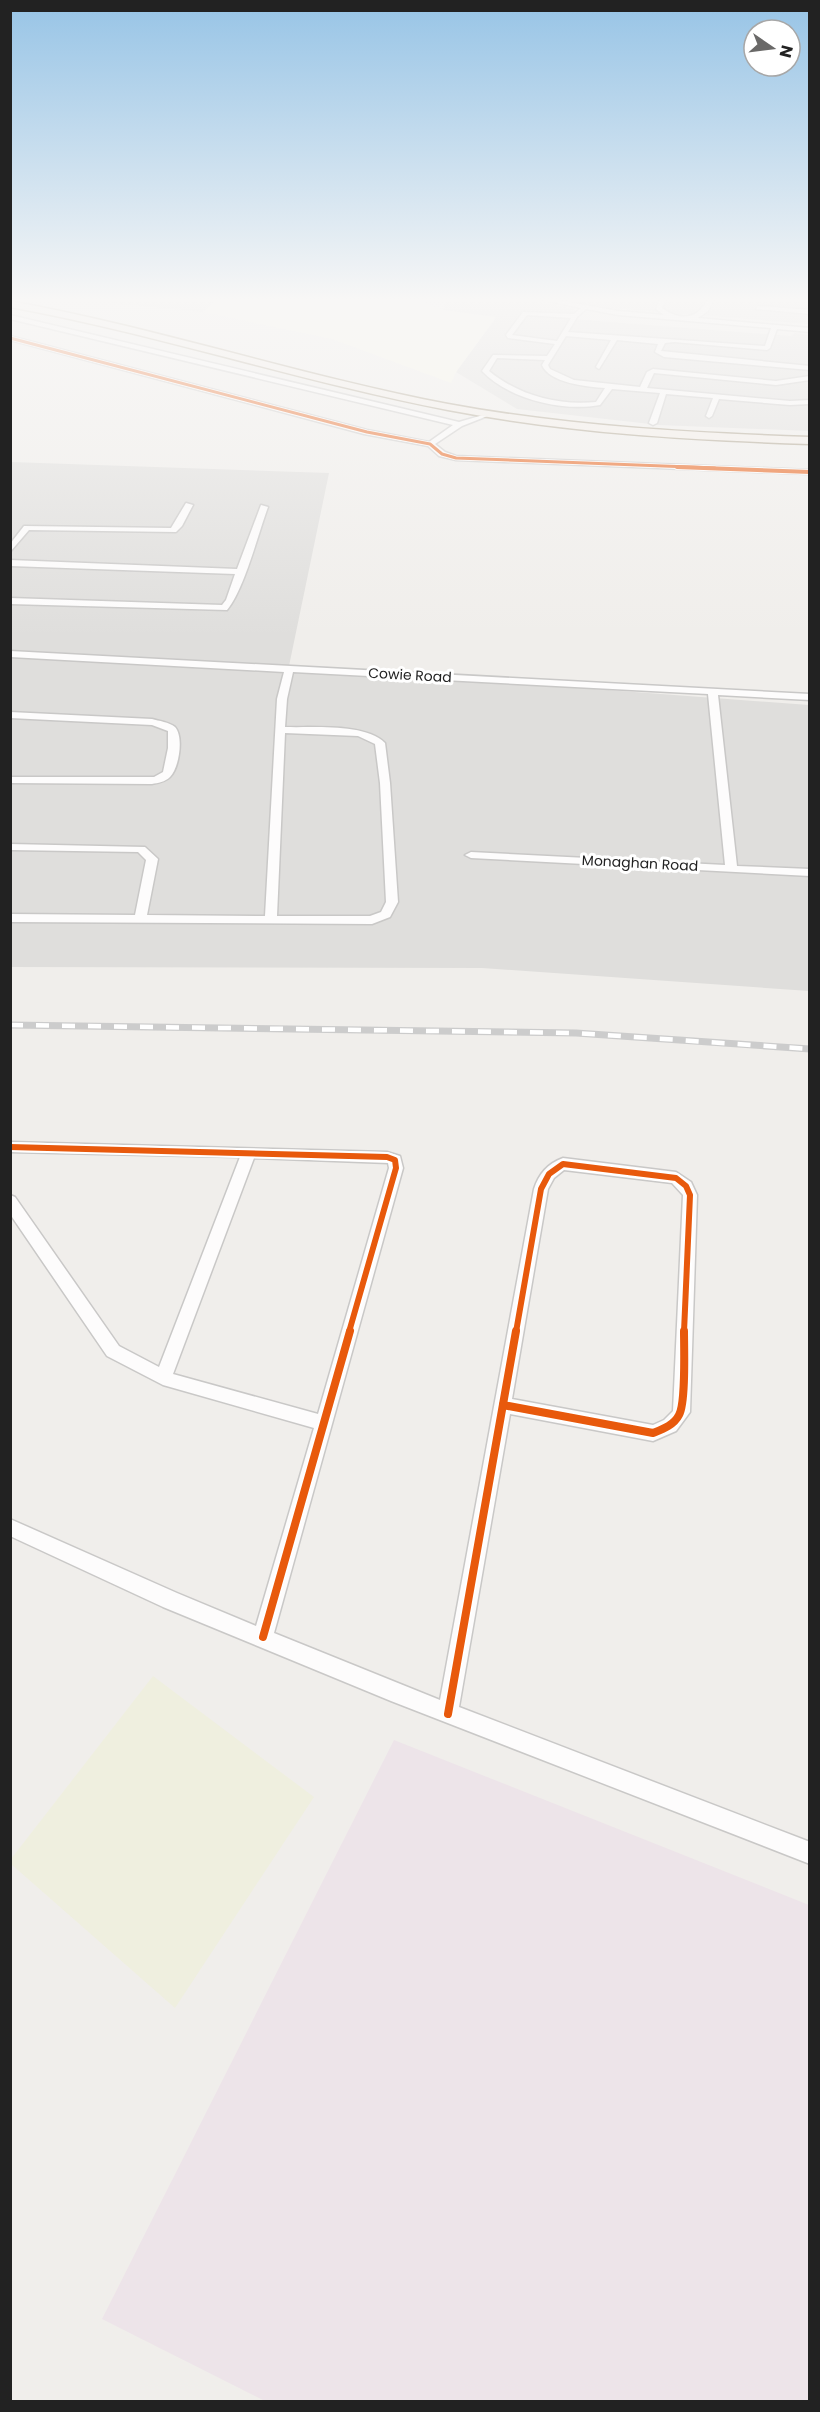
<svg xmlns="http://www.w3.org/2000/svg" width="820" height="2412" font-family="Poppins,sans-serif">
  <style>
    .residential { fill: #dfdedc }
    .industrial { fill: #ede4e9 }
    .education { fill: #f8f7e8 }
    .farmland { fill: #efefdf }
    .lines { fill: none; stroke-linecap: round; stroke-linejoin: round }
    .street-casing { stroke: #c9c8c7; stroke-width: 3 }
    .primary-casing { stroke: #a79c86; stroke-width: 3 }
    .street { fill: #fdfcfc; fill-rule: evenodd }
    .primary { fill: #f3ede7; fill-rule: evenodd }
    .rail-casing { stroke: #ccc; stroke-width: 7 }
    .rail { stroke: #fff; stroke-width: 4.5; stroke-dasharray: 13; stroke-linecap: butt }
    .cycleway-far3-casing { stroke: #fff; stroke-width: 4.5 }
    .cycleway-far2-casing { stroke: #fff; stroke-width: 6 }
    .cycleway-far1-casing { stroke: #fff; stroke-width: 10 }
    .cycleway-casing { stroke: #fff; stroke-width: 11 }
    .cycleway-far3 { stroke: #e8590c; stroke-width: 3 }
    .cycleway-far2 { stroke: #e8590c; stroke-width: 4 }
    .cycleway-far1 { stroke: #e8590c; stroke-width: 6 }
    .cycleway { stroke: #e8590c; stroke-width: 8 }
    .labels { text-anchor: middle; dominant-baseline: central; stroke-width: 6; stroke-linejoin: round; paint-order: stroke }
    .far-street-label { font-size: 14px; fill: #222; stroke: #fff }
  </style>
  <rect width="100%" height="100%" fill="#f0eeeb"/>
  <!-- residential -->
  <g class="residential">
    <path d="M71,299h148l-16,13z"/>
    <path d="M447,299h79l48,10 -2,10 219,17 4,-3 14,2v96l-150,-6 -142,-16 -61,-37 40,-54 -53,-8z"/>
    <path d="M569,299h240v25l-198,-16 -36,-6z"/>
    <path d="M11,462l318,11 -40,193 520,39v286l-327,-23 -471,-1z"/>
  </g>
  <!-- industrial -->
  <path class="industrial" d="M394,1740l415,165v496h-544l-163,-82z"/>
  <!-- education -->
  <path class="education" d="M219,299h196l28,11 53,7 -40,55 -5,11 -119,-44 -129,-27z"/>
  <!-- farmland -->
  <path class="farmland" d="M153,1676l161,121 -139,211 -164,-144v-5z"/>
  <g class="lines">
    <defs>
      <g id="street">
        <path d="M539,299h13l66,12 46,4 -8,-6 4,-10h6l-4,9c18,13 36,12 46,-9h6l-6,12 -10,7 112,10v4l-33,-3 -7,19 -3,2 -93,-8 -9,1 -4,8 149,15v4l-146,-13 -9,-5 3,-8 -41,-4 -18,29 -3,-2 15,-27 -45,-4 -18,29 2,4 24,11 66,7 7,-15 6,-3 123,12 34,-5v4l-34,5 -122,-12 -7,15 143,13 20,-1v4l-20,1 -71,-6 -7,17 -3,2 -3,-2 7,-18 -47,-4 -9,29 -4,2 -4,-2 11,-30 -48,-4 -12,16c-38,7 -91,-6 -118,-34l11,-16 54,1 8,-12 -47,-6 -2,-3 17,-23 51,2 7,-6zM586,309l32,6 153,13 -6,18 -197,-14 9,-15zM527,315l44,3 -14,23 -45,-6zM497,358l48,2 -3,5c7,18 46,22 63,23l-9,14c-38,4 -78,-7 -107,-31z"/>
        <path d="M758,306l52,4v4l-54,-5z"/>
        <path d="M10,315l449,107 31,-9v2l-28,11 -27,18 10,8 11,4 354,14v4l-354,-14 -17,-4 -11,-10 -64,-12 -354,-94v-4l357,94 62,12 24,-17 -443,-106z"/>
        <path d="M186,503l7,2 -11,21 -6,6 -147,-2 -19,22v-8l14,-18 147,2z"/>
        <path d="M261,505l7,2c-10,27 -24,83 -41,103l-217,-6v-6l212,7 4,-5 9,-26 -225,-8v-6l227,9z"/>
        <path d="M10,651l800,43v6l-92,-5 19,171 73,3v7l-339,-18 -6,-3 6,-3 254,13 -17,-171 -415,-22 -6,27 -2,28c28,1 80,-4 100,16l5,40 8,119 -8,15 -18,7 -362,-2v-8l125,1 11,-55 -8,-8 -128,-2v-6l135,3 13,12 -11,56 118,1 12,-217 7,-27 -274,-15zM285,733l73,3 17,8 5,39 6,119 -5,10 -11,4h-93z"/>
        <path d="M10,712l142,7c7,2 17,3 23,8 9,10 4,41 -5,50 -5,5 -12,6 -18,7l-142,-1v-6h144l9,-5 5,-24v-17l-16,-6 -142,-7z"/>
        <path d="M10,1142l377,10 13,4 3,12 -129,465 166,67 94,-511c5,-15 13,-25 29,-31l113,14 15,10 6,13 -7,217 -14,19 -23,10 -143,-27 -51,293 351,135v22l-419,-163 -228,-94 -153,-71v-17l167,74 79,33 58,-198 -151,-43 -56,-29 -97,-142v-19l5,2 104,149 40,21 81,-210 -230,-5zM254,1158l134,5 1,5 -71,246 -145,-40zM564,1170l108,13 11,12 -10,216 -9,9 -11,5 -141,-26 36,-210 6,-11z"/>
      </g>
      <path id="primary" d="M10,301c148,27 291,75 438,103 119,22 241,29 362,33v7c-121,-4 -243,-11 -362,-34 -147,-28 -290,-76 -438,-103z"/>
    </defs>
    <!-- street casing -->
    <use href="#street" class="street-casing"/>
    <!-- primary casing -->
    <use href="#primary" class="primary-casing"/>
    <!-- street -->
    <use href="#street" class="street"/>
    <!-- primary -->
    <use href="#primary" class="primary"/>
    <defs>
      <path id="rail" d="M10,1025l566,8 234,16"/>
    </defs>
    <!-- rail casing -->
    <use href="#rail" class="rail-casing"/>
    <!-- rail -->
    <use href="#rail" class="rail"/>
    <defs>
      <path id="cycleway-far3" d="M10,338l357,94 63,12 12,10 14,4 259,10"/>
      <path id="cycleway-far2" d="M677,467l133,5"/>
      <g id="cycleway-far1">
        <path d="M10,1147l377,10 8,3 1,8 -47,164"/>
        <path d="M516,1332l25,-143 8,-15 14,-10 113,14 10,8 4,9 -6,137"/>
      </g>
      <g id="cycleway">
        <path d="M503,1405l150,28c10,-4 21,-8 26,-18 7,-12 5,-68 5,-84"/>
        <path d="M263,1637l87,-306"/>
        <path d="M448,1714l68,-383"/>
      </g>
    </defs>
    <!-- cycleway-far3 casing -->
    <use href="#cycleway-far3" class="cycleway-far3-casing"/>
    <!-- cycleway-far2 casing -->
    <use href="#cycleway-far2" class="cycleway-far2-casing"/>
    <!-- cycleway-far1 casing -->
    <use href="#cycleway-far1" class="cycleway-far1-casing"/>
    <!-- cycleway casing -->
    <use href="#cycleway" class="cycleway-casing"/>
    <!-- cycleway-far3 -->
    <use href="#cycleway-far3" class="cycleway-far3"/>
    <!-- cycleway-far2 -->
    <use href="#cycleway-far2" class="cycleway-far2"/>
    <!-- cycleway-far1 -->
    <use href="#cycleway-far1" class="cycleway-far1"/>
    <!-- cycleway -->
    <use href="#cycleway" class="cycleway"/>
  </g>
  <!-- sky -->
  <linearGradient id="sky" x2="0" y2="1"><stop stop-color="#97c4e6"/><stop offset="0.47" stop-color="#f8f7f6"/><stop offset="1" stop-color="#f8f7f6" stop-opacity="0"/></linearGradient>
  <rect width="820" height="637" fill="url(#sky)"/>
  <g class="labels">
    <!-- far-street labels -->
    <g class="far-street-label">
      <text transform="translate(410 675) rotate(3)">Cowie Road</text>
      <text transform="translate(640 863) rotate(3)">Monaghan Road</text>
    </g>
  </g>
  <!-- border -->
  <rect width="820" height="2412" fill="none" stroke="#222222" stroke-width="24"/>
  <!-- north arrow -->
  <g transform="translate(772 48) rotate(104)"><circle r="28" fill="#ffffff" stroke="#a7a7a7" stroke-width="1.5"/>
  <path d="M0-4.5L10 22L0 15L-10 22Z" fill="#6a6968"/>
  <text y="-9" font-size="16" font-weight="bold" text-anchor="middle" fill="#222222">N</text>
  </g>
</svg>
